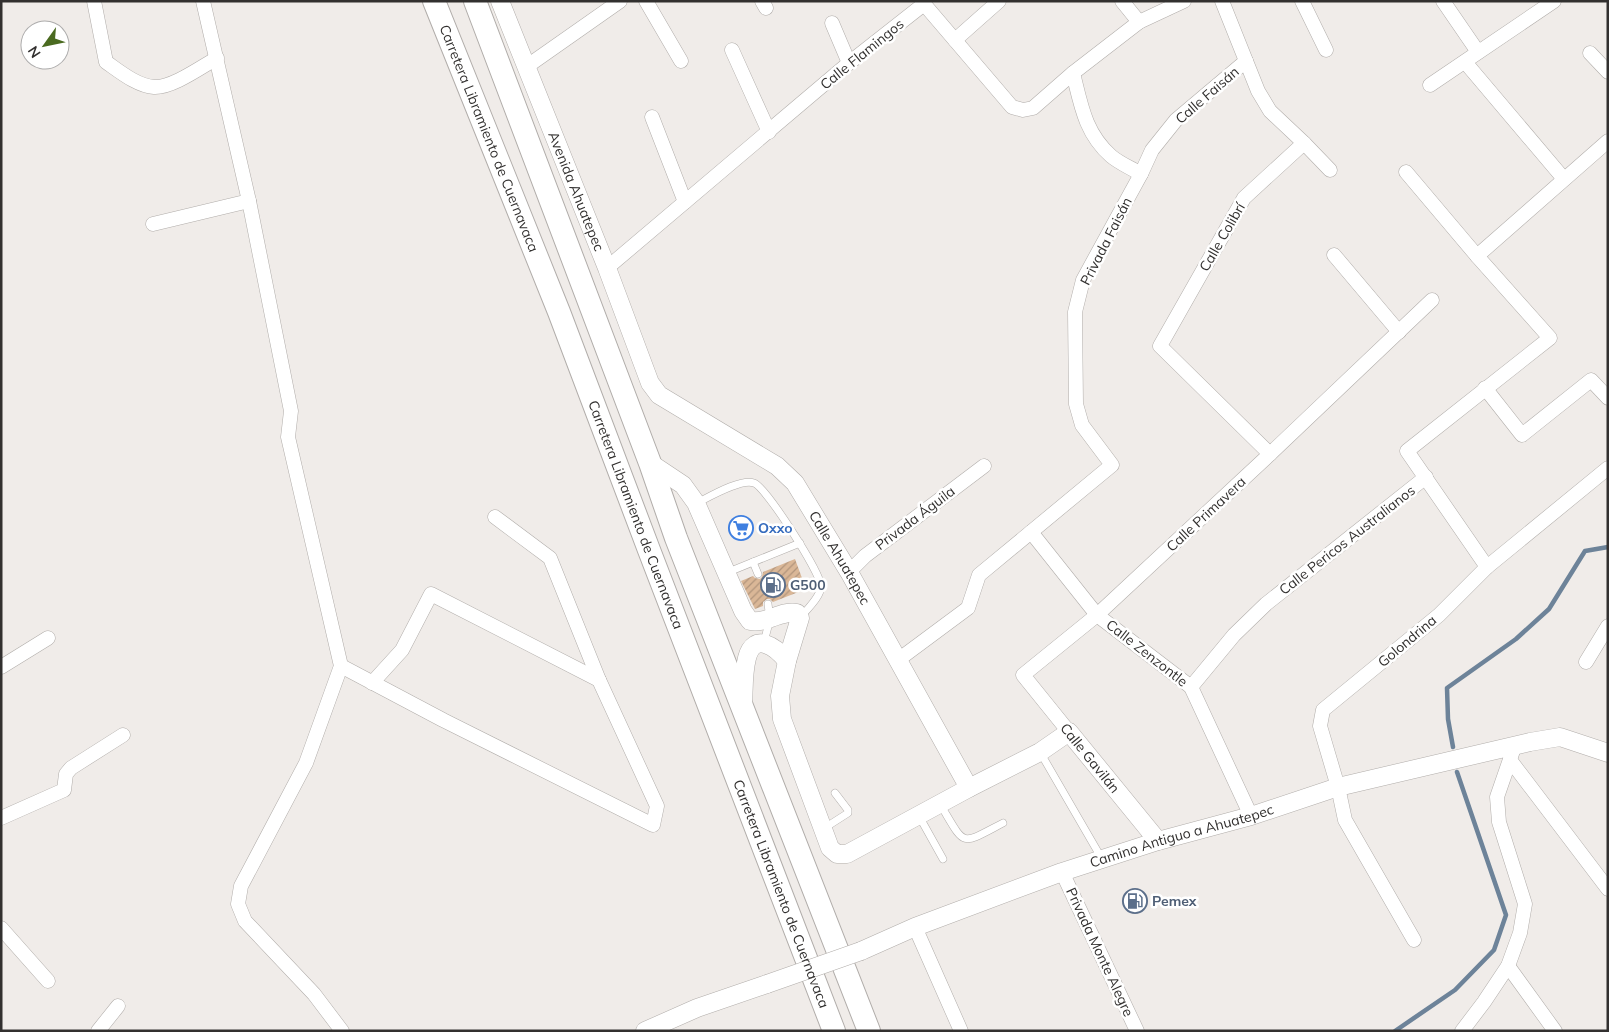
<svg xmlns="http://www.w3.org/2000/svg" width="1609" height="1032" font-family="Mulish,sans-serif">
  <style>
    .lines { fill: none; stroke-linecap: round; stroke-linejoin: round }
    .stream { stroke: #6d8399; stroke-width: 4.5 }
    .building { fill: url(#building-hatch) }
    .service-casing { stroke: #b1adaa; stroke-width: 8 }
    .minor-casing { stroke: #b1adaa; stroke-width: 15 }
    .tertiary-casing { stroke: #b1adaa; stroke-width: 19 }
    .trunk-casing { stroke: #b1adaa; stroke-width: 24 }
    .service { stroke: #fff; stroke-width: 7 }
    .minor { stroke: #fff; stroke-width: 14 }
    .tertiary { stroke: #fff; stroke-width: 18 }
    .trunk { stroke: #fff; stroke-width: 22 }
    .tertiary-bridge-casing { stroke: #b1adaa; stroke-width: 19; stroke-linecap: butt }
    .tertiary-bridge { stroke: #fff; stroke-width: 18 }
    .labels { text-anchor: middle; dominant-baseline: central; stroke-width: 5; stroke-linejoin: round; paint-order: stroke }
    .street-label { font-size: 14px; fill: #32302f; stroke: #fff }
    .shop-label { font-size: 14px; font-weight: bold; fill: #366cbe; stroke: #fff; text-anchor: start }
    .service-label { font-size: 14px; font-weight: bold; fill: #4e5e75; stroke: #fff; text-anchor: start }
  </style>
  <defs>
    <pattern id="building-hatch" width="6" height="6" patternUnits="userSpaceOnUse" patternTransform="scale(1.25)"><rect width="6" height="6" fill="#dab797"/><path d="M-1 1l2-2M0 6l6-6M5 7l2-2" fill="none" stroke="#b1957c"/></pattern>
  </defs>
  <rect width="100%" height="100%" fill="#f0ece9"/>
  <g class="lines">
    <!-- stream -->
    <g class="stream">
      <path d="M1453,747l-5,-28 -1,-31 69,-49 33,-30 36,-58 23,-4"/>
      <path d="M1395,1031l60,-41 39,-40 12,-35 -49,-143"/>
    </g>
  </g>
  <!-- building -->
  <path class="building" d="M795,559l11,30 -33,13 -3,-3h-3l-4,3v4l-8,3 -14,-28 12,-5 2,2 5,1 2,-2 1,-5z"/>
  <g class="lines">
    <defs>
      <g id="service">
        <path d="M697,503c12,-6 44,-25 57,-20 12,4 66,89 67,103 0,11 -15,24 -21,32"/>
        <path d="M753,562l5,12"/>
        <path d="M726,573l74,-30"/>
        <path d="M764,642l6,-23 -2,-15"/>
        <path d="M1040,752l62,107"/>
        <path d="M940,804c26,43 19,42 63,19"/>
        <path d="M919,816l24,43"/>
        <path d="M823,829l25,-16v-3l-13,-17"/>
      </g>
      <g id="minor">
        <path d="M94,1l12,61c13,9 31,24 48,25 18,1 47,-20 63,-29"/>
        <path d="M203,1l46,200 42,210 -3,26 53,229 -35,97 -65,123 -3,18 7,17 69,73 28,37"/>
        <path d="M646,1l35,60"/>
        <path d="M762,1l4,7"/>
        <path d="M1122,1l17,21"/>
        <path d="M1222,1l36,90 12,20 34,32 26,27"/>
        <path d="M1302,1l24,49"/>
        <path d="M1443,1l35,51"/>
        <path d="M832,23l17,40"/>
        <path d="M955,40l44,-39"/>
        <path d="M732,50l37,82"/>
        <path d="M1590,53l18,19"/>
        <path d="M1465,62l99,117"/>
        <path d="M526,67l94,-66"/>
        <path d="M1073,73c8,32 12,60 38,83 8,7 20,12 30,18"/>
        <path d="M1430,85l124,-84"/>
        <path d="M652,117l33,85"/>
        <path d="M1406,172l71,84 73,82 -143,113 80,116"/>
        <path d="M153,224l96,-23"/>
        <path d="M1334,255l65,77"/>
        <path d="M1477,256l131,-115"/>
        <path d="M607,268l242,-205 75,-59 88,103 11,3 10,-2 40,-35 66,-51 45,-21"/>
        <path d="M1485,388l37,47 69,-55 17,18"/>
        <path d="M1270,454l-110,-108 84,-148 60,-55"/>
        <path d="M1031,532l66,83 94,72 60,129"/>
        <path d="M849,572l16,-16 119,-90"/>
        <path d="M898,660l70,-52 11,-33 133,-110 -30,-40 -6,-21 -1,-92 8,-32 58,-106 11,-24 24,-30 70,-59"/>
        <path d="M1586,662l22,-36"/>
        <path d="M341,666l102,54 210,105 4,-19 -58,-126 -49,-122 -55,-41"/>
        <path d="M1,667l47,-29"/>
        <path d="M372,683l30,-33 29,-56 168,86"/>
        <path d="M1191,687l43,-52 32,-31 160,-127"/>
        <path d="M1069,732l-46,-57 74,-60 173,-161 162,-154"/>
        <path d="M1510,760l98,129"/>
        <path d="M1,818l63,-28 2,-16 5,-6 52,-33"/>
        <path d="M1062,872l75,159"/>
        <path d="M915,927l46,104"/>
        <path d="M1,928l47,53"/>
        <path d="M1414,940l-69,-120 -7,-33 -18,-61 3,-16 116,-95 48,-48 121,-99"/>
        <path d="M1508,966l47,65"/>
        <path d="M98,1031l20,-25"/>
        <path d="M1462,1031l22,-29 24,-36 12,-33 5,-29 -26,-82 -2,-25 18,-52"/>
      </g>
      <g id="tertiary">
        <path id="s1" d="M500,1l107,267 43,115 9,12 118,71 18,17 54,89 120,216"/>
        <path d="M650,463l33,22 13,18 47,108 7,10c17,3 31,-11 47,-8l3,5 -13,43 -7,35 2,23 48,129 7,6h10l122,-66 71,-36 29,-20 89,109"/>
        <path d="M743,705c1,-15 0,-32 4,-47 7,-27 29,-11 40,3"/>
        <path id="s2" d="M861,951l54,-24 147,-55 96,-31 93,-25 87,-29 192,-45 30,-5 48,16"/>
        <path d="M645,1031l52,-23 70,-24"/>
      </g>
      <g id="trunk">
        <path id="s3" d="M434,1l125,311 90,238 185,481"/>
        <path d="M475,1l175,462 26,75 193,493"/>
      </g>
    </defs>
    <!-- service casing -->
    <use href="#service" class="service-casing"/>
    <!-- minor casing -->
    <use href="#minor" class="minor-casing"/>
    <!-- tertiary casing -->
    <use href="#tertiary" class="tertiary-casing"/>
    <!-- trunk casing -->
    <use href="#trunk" class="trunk-casing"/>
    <!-- service -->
    <use href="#service" class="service"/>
    <!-- minor -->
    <use href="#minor" class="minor"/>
    <!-- tertiary -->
    <use href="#tertiary" class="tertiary"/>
    <!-- trunk -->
    <use href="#trunk" class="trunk"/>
    <defs>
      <path id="tertiary-bridge" d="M767,984l94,-33"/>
    </defs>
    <!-- tertiary-bridge casing -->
    <use href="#tertiary-bridge" class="tertiary-bridge-casing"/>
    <!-- tertiary-bridge -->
    <use href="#tertiary-bridge" class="tertiary-bridge"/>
  </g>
  <!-- icons -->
  <defs>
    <symbol id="supermarket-ring" viewBox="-11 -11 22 22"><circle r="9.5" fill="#fff" stroke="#3f7fe0" stroke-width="1.5"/><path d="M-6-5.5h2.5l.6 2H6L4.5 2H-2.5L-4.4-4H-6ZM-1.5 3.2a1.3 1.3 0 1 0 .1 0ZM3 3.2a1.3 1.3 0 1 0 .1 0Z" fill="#3f7fe0"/></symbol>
    <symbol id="fuel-ring" viewBox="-11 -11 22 22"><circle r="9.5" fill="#fff" stroke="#5c6f8a" stroke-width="1.5"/><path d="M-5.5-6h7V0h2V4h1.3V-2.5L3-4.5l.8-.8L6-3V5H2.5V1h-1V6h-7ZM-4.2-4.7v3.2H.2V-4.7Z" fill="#5c6f8a"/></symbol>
  </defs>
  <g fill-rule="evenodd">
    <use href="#supermarket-ring" x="727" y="514" width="28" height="28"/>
    <use href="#fuel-ring" x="759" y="571" width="28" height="28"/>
    <use href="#fuel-ring" x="1121" y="887" width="28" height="28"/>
  </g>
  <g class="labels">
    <!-- street labels -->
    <g class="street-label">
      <text transform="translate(862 54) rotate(-39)">Calle Flamingos</text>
      <text transform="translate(1207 95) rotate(-41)">Calle Faisán</text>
      <text stroke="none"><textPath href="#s3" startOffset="148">Carretera Libramiento de Cuernavaca</textPath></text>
      <text stroke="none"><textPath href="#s1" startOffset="205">Avenida Ahuatepec</textPath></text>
      <text transform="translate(1222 237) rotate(-60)">Calle Colibrí</text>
      <text transform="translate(1106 241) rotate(-63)">Privada Faisán</text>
      <text transform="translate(1206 514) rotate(-43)">Calle Primavera</text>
      <text stroke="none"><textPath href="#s3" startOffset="552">Carretera Libramiento de Cuernavaca</textPath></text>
      <text transform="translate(915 518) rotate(-37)">Privada Águila</text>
      <text transform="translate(1347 540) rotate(-38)">Calle Pericos Australianos</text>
      <text stroke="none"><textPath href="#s1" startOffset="675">Calle Ahuatepec</textPath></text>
      <text transform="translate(1407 641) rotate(-40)">Golondrina</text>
      <text transform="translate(1147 653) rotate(38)">Calle Zenzontle</text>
      <text transform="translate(1090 758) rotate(51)">Calle Gavilán</text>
      <text stroke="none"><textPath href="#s2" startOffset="341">Camino Antiguo a Ahuatepec</textPath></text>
      <text stroke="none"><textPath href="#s3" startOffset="958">Carretera Libramiento de Cuernavaca</textPath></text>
      <text transform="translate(1100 952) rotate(65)">Privada Monte Alegre</text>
    </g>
    <!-- shop labels -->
    <g class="shop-label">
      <text x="758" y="528">Oxxo</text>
    </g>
    <!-- service labels -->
    <g class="service-label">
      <text x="790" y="585">G500</text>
      <text x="1152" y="901">Pemex</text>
    </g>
  </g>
  <!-- border -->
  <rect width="1609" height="1032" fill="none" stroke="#32302f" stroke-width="5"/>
  <!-- north arrow -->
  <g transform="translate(45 45) rotate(237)"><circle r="24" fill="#ffffff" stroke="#adacac"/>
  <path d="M0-4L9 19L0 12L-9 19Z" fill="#4a6a20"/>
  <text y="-8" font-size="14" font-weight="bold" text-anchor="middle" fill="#32302f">N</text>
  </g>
</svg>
